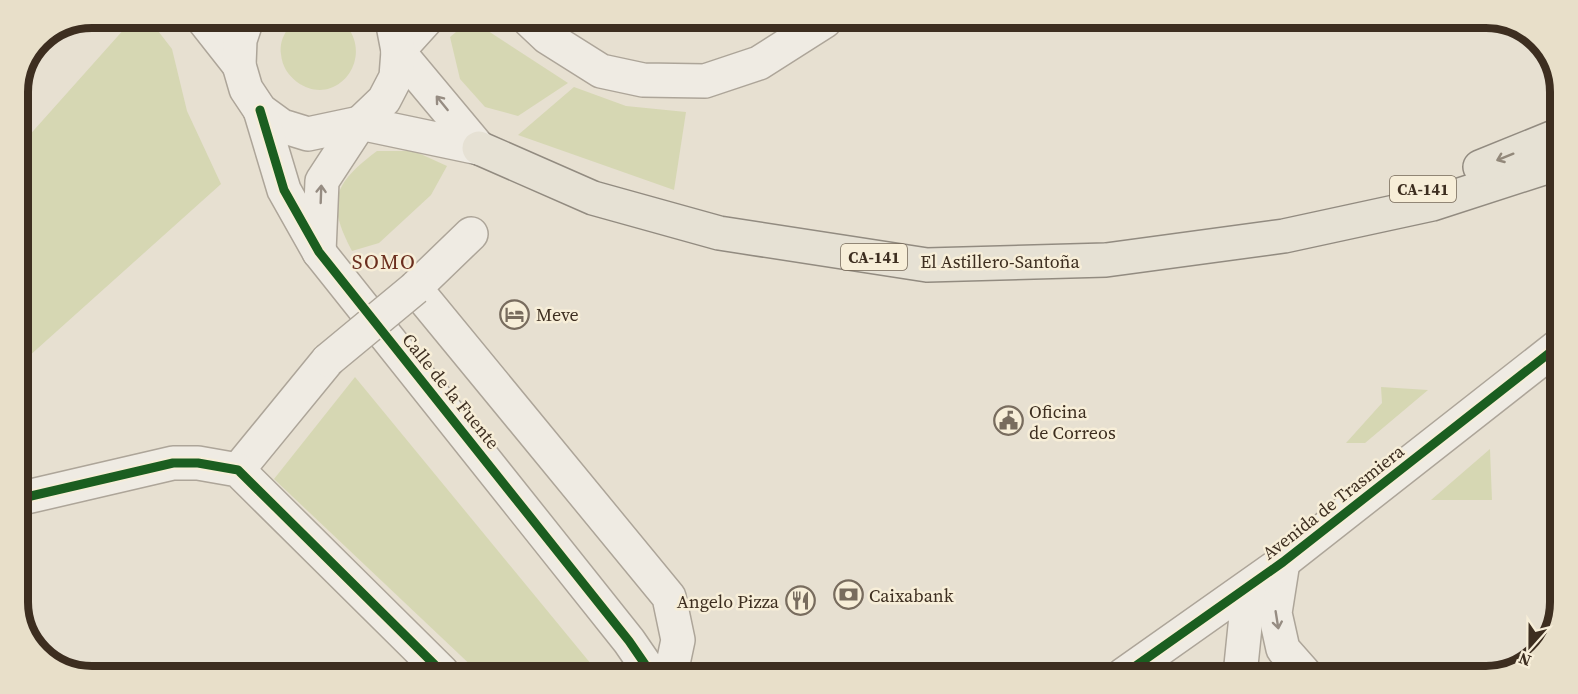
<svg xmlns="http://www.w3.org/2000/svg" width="1578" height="694" font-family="'Source Serif 4',serif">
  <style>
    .green { fill: #d6d7b3 }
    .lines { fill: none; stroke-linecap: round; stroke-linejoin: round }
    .minor-casing { stroke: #ada599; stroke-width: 36 }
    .major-casing { stroke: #928b80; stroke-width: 36 }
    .minor { stroke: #efebe3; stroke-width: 33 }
    .major { stroke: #e6e1d4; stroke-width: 33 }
    .minor-bridge-casing { stroke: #ada599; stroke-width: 36; stroke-linecap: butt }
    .minor-bridge { stroke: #efebe3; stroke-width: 33 }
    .cycleway-casing { stroke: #f7eed8; stroke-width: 13 }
    .cycleway { stroke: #1b5e20; stroke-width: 9 }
    .oneway { stroke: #968c82 }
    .oneway2 { stroke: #92887a }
    .labels { text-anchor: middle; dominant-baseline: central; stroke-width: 5; stroke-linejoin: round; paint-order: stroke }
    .shield { fill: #f7eed8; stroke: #756857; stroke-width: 1.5 }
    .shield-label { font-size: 16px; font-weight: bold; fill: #3d2e20 }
    .street-label { font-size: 18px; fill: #3d2e20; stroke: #f7eed8 }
    .poi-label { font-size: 18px; fill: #3d2e20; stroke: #f7eed8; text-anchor: start }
    .quarter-label { font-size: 21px; letter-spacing: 1.5px; fill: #6b2e1e; stroke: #f7eed8 }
    .rim { fill: none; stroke: #3d2e20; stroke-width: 8 }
  </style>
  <rect width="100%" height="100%" fill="#e7e0d1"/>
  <!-- green -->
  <g class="green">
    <path d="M134,18h14l24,31 15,62 34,73 -203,182v-218z"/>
    <path d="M299,19h41c40,35 -3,92 -43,63 -9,-7 -15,-16 -16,-28 -2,-14 6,-28 18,-35z"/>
    <path d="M462,27h20l86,56 -50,33 -33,-9 -25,-28 -10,-42z"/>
    <path d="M574,87l52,19 60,6 -12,78 -156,-55z"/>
    <path d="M377,151h37l33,15 -16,29 -52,48 -27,8c-26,-49 -19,-67 25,-100z"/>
    <path d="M355,377l241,293 -2,2h-116l-204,-193z"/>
    <path d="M1381,387l47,3 -63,53h-19l36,-40z"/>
    <path d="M1490,449l2,51h-61z"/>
  </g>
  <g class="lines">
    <defs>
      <g id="minor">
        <path d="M202,18l37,47"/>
        <path d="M247,19l-7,21 -1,25 7,24 14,21 22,16 26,8 52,-11 119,25"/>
        <path d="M529,20l18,17 54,34 42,9 62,1 54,-18 66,-42"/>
        <path d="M398,51l81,97"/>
        <path d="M398,51l29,-32"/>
        <path d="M260,110l24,80 35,62 310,389 22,32"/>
        <path d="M471,234l-56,54 254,309 9,43 -7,33"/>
        <path d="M319,252l3,-71 38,-58 24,-23 12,-23 2,-26 -5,-26 -4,-6"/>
        <path d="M238,470l90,-110"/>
        <path d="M18,499l155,-36h25l40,7 204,202"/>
        <path d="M1283,562l-8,51 8,36 23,26"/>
        <path d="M1123,675l160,-113 274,-215"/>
        <path d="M1240,675l9,-88"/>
      </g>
      <g id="major">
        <path d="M479,148l114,50 126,35 208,32 179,-5 178,-24 148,-32 127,-41"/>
        <path d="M1480,167l79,-32"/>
      </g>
    </defs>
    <!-- minor casing -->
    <use href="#minor" class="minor-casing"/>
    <!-- major casing -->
    <use href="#major" class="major-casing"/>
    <!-- minor -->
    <use href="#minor" class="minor"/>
    <!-- major -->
    <use href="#major" class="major"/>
    <defs>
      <path id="minor-bridge" d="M328,360l87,-72"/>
    </defs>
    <!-- minor-bridge casing -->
    <use href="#minor-bridge" class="minor-bridge-casing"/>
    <!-- minor-bridge -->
    <use href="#minor-bridge" class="minor-bridge"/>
    <defs>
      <g id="cycleway">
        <path d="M260,110l24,80 35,62 310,389 22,32"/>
        <path d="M18,499l155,-36h25l40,7 204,202"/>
        <path d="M1123,675l160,-113 274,-215"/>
      </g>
    </defs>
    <!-- cycleway casing -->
    <use href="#cycleway" class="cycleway-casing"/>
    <!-- cycleway -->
    <use href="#cycleway" class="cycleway"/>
  </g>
  <!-- one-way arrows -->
  <defs><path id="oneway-shaft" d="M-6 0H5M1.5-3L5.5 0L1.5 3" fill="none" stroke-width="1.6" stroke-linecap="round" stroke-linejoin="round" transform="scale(1.5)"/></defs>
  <g class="oneway">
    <use href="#oneway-shaft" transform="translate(442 103) rotate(-129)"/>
    <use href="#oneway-shaft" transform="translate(321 194) rotate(-88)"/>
    <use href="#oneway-shaft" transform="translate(1277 620) rotate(81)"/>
  </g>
  <use class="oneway2" href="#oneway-shaft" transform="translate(1505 157) rotate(158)"/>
  <!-- icons -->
  <defs>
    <symbol id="hotel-ring" viewBox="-11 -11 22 22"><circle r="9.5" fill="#f7eed8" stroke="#786c5e" stroke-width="1.5"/><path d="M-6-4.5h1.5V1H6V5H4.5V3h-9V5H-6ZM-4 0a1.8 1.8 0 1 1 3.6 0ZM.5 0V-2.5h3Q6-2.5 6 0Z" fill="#786c5e"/></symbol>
    <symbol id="civic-ring" viewBox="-11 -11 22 22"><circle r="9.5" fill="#f7eed8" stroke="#786c5e" stroke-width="1.5"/><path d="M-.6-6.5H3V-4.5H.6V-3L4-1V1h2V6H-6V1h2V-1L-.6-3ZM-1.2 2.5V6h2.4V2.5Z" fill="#786c5e"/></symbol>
    <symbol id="bank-ring" viewBox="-11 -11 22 22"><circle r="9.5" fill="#f7eed8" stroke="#786c5e" stroke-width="1.5"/><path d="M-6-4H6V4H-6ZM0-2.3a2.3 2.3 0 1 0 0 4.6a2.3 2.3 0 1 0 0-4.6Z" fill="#786c5e"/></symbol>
    <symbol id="restaurant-ring" viewBox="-11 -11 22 22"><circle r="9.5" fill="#f7eed8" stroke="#786c5e" stroke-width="1.5"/><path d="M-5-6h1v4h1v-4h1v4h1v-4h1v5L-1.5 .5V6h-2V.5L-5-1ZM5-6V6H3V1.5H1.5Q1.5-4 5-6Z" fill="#786c5e"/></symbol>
  </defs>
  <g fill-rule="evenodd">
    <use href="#hotel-ring" x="498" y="298" width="33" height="33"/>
    <use href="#civic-ring" x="992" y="404" width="33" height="33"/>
    <use href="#bank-ring" x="832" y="578" width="33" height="33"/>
    <use href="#restaurant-ring" x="784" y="584" width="33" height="33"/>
  </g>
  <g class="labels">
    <!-- shield labels -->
    <g class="shield">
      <rect x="1390" y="176" width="66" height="26" rx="4.5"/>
      <rect x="841" y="244" width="66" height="26" rx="4.5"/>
    </g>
    <g class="shield-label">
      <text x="1423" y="189">CA-141</text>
      <text x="874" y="257">CA-141</text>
    </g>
    <!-- street labels -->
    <g class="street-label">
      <text x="1000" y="261">El Astillero-Santoña</text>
      <text transform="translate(451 391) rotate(51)">Calle de la Fuente</text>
      <text transform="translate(1333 502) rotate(-38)">Avenida de Trasmiera</text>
    </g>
    <!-- poi labels -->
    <g class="poi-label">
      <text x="536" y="314">Meve</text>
      <text x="1029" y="411">Oficina<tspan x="1029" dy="21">de Correos</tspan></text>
      <text x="869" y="595">Caixabank</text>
      <text x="779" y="601" text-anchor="end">Angelo Pizza</text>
    </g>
    <!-- quarter labels -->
    <g class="quarter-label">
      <text x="384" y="261">SOMO</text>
    </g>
  </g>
  <!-- crop -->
  <path d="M0 0H1578V694H0ZM92 28H1486A64 64 0 0 1 1550 92V602A64 64 0 0 1 1486 666H92A64 64 0 0 1 28 602V92A64 64 0 0 1 92 28Z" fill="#e8dfc9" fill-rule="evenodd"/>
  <path class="rim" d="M92 28H1486A64 64 0 0 1 1550 92V602A64 64 0 0 1 1486 666H92A64 64 0 0 1 28 602V92A64 64 0 0 1 92 28Z"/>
  <!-- north arrow -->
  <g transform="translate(1530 646) rotate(201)" stroke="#f7eed8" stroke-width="4.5" paint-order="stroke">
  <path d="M0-4.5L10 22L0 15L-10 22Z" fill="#3d2e20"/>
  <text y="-9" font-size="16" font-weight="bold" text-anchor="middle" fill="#3d2e20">N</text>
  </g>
</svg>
